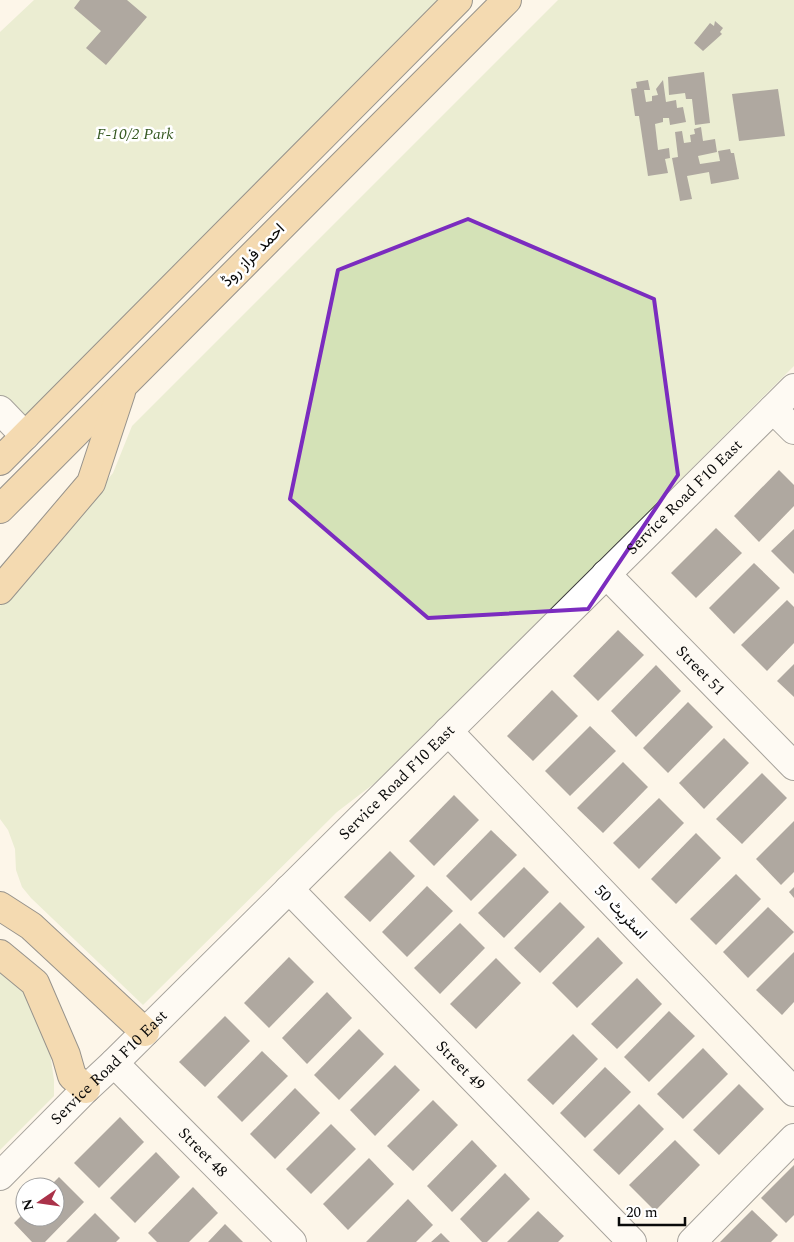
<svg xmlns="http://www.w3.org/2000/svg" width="794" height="1242" font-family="Spectral,Vazirmatn,serif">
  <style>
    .green { fill: #d4e2b7 }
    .building { fill: #514a48 }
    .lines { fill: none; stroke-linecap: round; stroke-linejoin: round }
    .minor-casing { stroke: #3d3d3d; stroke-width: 30 }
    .major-casing { stroke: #1b1b1b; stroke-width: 30 }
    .minor { stroke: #fff; stroke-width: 28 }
    .major { stroke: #e9b96d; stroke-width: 28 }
    .marked { fill: none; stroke: #7b2cbf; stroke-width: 4; stroke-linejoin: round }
    .labels { text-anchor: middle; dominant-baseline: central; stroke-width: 5; stroke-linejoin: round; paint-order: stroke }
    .park-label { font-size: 16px; font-style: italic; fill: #365922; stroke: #fff }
    .street-label { font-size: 16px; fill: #0a0a0a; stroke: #fff }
  </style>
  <rect width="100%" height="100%" fill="#fdf6e9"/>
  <!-- green -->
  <g class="green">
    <path d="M34,0h424l-433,436 -25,-26v-378z"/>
    <path d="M558,0h236v366l-406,407 -51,39 -194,193 -112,-107 -9,-11 -6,-17 -1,-21 -7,-19 -8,-11v-213l113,-133 19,-47z"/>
    <path d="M0,968l23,18 24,47 7,47v16l-54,54z"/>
  </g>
  <!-- building -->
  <g class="building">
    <path d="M80,0h47l20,17 -41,48 -20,-17 15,-17 -27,-23z"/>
    <path d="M715,21l8,7 -3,4 2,2 -19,17 -9,-8 16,-20 4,3z"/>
    <path d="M704,72l6,51 -15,2 -3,-26h-6l-1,-6 -16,2 -1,-18z"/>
    <path d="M648,80l2,10h-6l2,12 6,-1v-5l6,-1 -2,-6 7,-9 3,22 10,-2 1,8 6,-1 3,15 -16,3 -1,-7h-6v4l-8,2 3,26 11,-2 1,10 -5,1 3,14 -20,3 -9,-60h-4l-4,-27 6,-1 -1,-6z"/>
    <path d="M778,89l7,47 -46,5 -7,-47z"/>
    <path d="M701,127l2,14 12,-2 2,13 -19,4 2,8 20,-3 -2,-10 12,-2 1,4h3l5,26 -28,5 -2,-12 -22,4 5,23 -12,2 -8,-43 6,-1 -3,-25 7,-1 2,12 7,-1 -1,-7 5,-1 -1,-5z"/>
    <path d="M779,470l15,15v21l-35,36 -25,-26z"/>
    <path d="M716,528l26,25 -46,45 -25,-25z"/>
    <path d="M794,529v45l-23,-23z"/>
    <path d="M754,563l26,25 -46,46 -25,-26z"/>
    <path d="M787,600l7,7v36l-27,28 -26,-26z"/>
    <path d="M618,630l26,25 -46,46 -25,-25z"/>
    <path d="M794,664v33l-17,-16z"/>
    <path d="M656,665l25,26 -45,46 -25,-26z"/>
    <path d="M552,690l26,26 -45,45 -26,-25z"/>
    <path d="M688,702l25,25 -45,46 -25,-25z"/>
    <path d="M590,726l26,25 -46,45 -25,-25z"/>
    <path d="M724,738l25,25 -45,46 -25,-26z"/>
    <path d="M623,762l25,25 -45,46 -26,-25z"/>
    <path d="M762,773l25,25 -45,46 -26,-25z"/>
    <path d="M454,795l25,25 -45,46 -25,-25z"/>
    <path d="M659,798l25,25 -45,46 -26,-26z"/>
    <path d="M794,821v51l-13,13 -25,-26z"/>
    <path d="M491,830l26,25 -46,46 -25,-25z"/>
    <path d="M696,833l25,25 -45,46 -25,-25z"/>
    <path d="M390,851l25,25 -45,46 -26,-25z"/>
    <path d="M524,867l25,25 -45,46 -26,-25z"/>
    <path d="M736,874l25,25 -45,46 -26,-26z"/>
    <path d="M427,886l26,25 -46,46 -25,-25z"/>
    <path d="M794,887v11l-5,-6z"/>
    <path d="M560,902l25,25 -45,46 -26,-25z"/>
    <path d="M768,907l26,25 -46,46 -25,-26z"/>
    <path d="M460,923l25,25 -45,46 -26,-26z"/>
    <path d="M598,937l25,26 -46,45 -25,-25z"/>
    <path d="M794,952v50l-12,13 -26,-25z"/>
    <path d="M289,957l25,25 -45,46 -25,-25z"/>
    <path d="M496,958l25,25 -45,46 -26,-25z"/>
    <path d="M637,978l25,26 -45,45 -26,-25z"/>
    <path d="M327,992l25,26 -45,46 -25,-26z"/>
    <path d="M669,1011l26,25 -46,46 -25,-25z"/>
    <path d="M225,1016l25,25 -45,46 -26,-25z"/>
    <path d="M359,1029l25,25 -45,46 -25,-25z"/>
    <path d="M573,1034l25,25 -45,46 -26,-25z"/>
    <path d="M703,1048l25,26 -45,45 -26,-25z"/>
    <path d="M262,1051l26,25 -46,46 -25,-25z"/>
    <path d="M395,1065l25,25 -45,46 -25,-26z"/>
    <path d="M605,1067l26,25 -46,46 -25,-25z"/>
    <path d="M739,1084l25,25 -45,46 -26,-25z"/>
    <path d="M295,1088l25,25 -45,46 -25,-25z"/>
    <path d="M433,1100l25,25 -45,46 -26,-25z"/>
    <path d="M639,1104l25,25 -45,46 -26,-25z"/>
    <path d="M120,1117l24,25 -45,46 -25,-25z"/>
    <path d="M331,1124l25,25 -45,45 -25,-25z"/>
    <path d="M472,1140l25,26 -45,46 -25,-26z"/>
    <path d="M675,1140l25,25 -45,46 -26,-26z"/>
    <path d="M156,1152l24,25 -45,46 -25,-25z"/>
    <path d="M369,1158l25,26 -46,46 -25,-26z"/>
    <path d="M794,1165v50l-8,8 -25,-25z"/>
    <path d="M505,1173l25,26 -43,43h-5l-22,-23z"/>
    <path d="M59,1177l25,25 -39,40h-13l-18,-19 11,-11v5h30v-30h-6z"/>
    <path d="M193,1187l25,26 -29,29h-32l-9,-9z"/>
    <path d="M408,1199l25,26 -17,17h-50z"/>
    <path d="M752,1210l26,25 -7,7h-51z"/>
    <path d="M538,1211l26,25 -6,6h-51z"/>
    <path d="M95,1213l25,25 -4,4h-50z"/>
    <path d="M225,1224l18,18h-35z"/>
    <path d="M441,1233l9,9h-19z"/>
  </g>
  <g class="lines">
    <defs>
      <g id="minor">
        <path d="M773,409l21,21"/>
        <path d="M0,410l25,26"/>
        <path id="s1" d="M606,574l188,192"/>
        <path d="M448,731l346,361"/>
        <path id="s2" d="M289,889l343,353"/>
        <path id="s3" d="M114,1063l178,179"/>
        <path id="s4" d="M0,1176l86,-87 28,-26 680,-675"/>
        <path d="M692,1242l102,-104"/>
      </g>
      <g id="major">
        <path d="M0,461l458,-461"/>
        <path d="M0,509l507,-509"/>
        <path d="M0,590l91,-107 30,-91"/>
        <path d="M0,906l31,20 114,106"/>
        <path d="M0,954l35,29 31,72 6,21 14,13"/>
      </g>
    </defs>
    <!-- minor casing -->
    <use href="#minor" class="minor-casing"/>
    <!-- major casing -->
    <use href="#major" class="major-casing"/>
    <!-- minor -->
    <use href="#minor" class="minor"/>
    <!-- major -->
    <use href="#major" class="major"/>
  </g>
  <!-- marked area -->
  <path d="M0 0H794V1242H0ZM468,219l186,80 24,176 -90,134 -160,9 -138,-119 48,-229z" fill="#fdf6e9" fill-opacity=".55" fill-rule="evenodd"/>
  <path class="marked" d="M468,219l186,80 24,176 -90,134 -160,9 -138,-119 48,-229z"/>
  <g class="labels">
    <!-- park labels -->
    <g class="park-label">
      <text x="135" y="134">F-10/2 Park</text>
    </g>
    <!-- street labels -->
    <g class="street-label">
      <text transform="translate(253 255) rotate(-45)">احمد فراز روڈ</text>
      <text stroke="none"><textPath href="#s4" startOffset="964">Service Road F10 East</textPath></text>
      <text stroke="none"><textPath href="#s1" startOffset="135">Street 51</textPath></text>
      <text stroke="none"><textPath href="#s4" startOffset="559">Service Road F10 East</textPath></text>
      <text transform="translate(621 912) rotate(46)">اسٹریٹ 50</text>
      <text stroke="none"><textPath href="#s2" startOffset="246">Street 49</textPath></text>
      <text stroke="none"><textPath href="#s4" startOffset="154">Service Road F10 East</textPath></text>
      <text stroke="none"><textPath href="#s3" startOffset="126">Street 48</textPath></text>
    </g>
  </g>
  <!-- north arrow -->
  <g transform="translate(40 1202) rotate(257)"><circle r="24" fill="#ffffff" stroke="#9d9d9d"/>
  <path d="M0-4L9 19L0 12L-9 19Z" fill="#aa3249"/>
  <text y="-8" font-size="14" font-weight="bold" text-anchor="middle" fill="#0a0a0a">N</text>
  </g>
  <!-- scale -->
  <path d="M619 1217v8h66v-8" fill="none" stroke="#0a0a0a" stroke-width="2.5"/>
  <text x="626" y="1217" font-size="15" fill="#0a0a0a" stroke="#ffffff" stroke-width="4" paint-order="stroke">20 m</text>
</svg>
